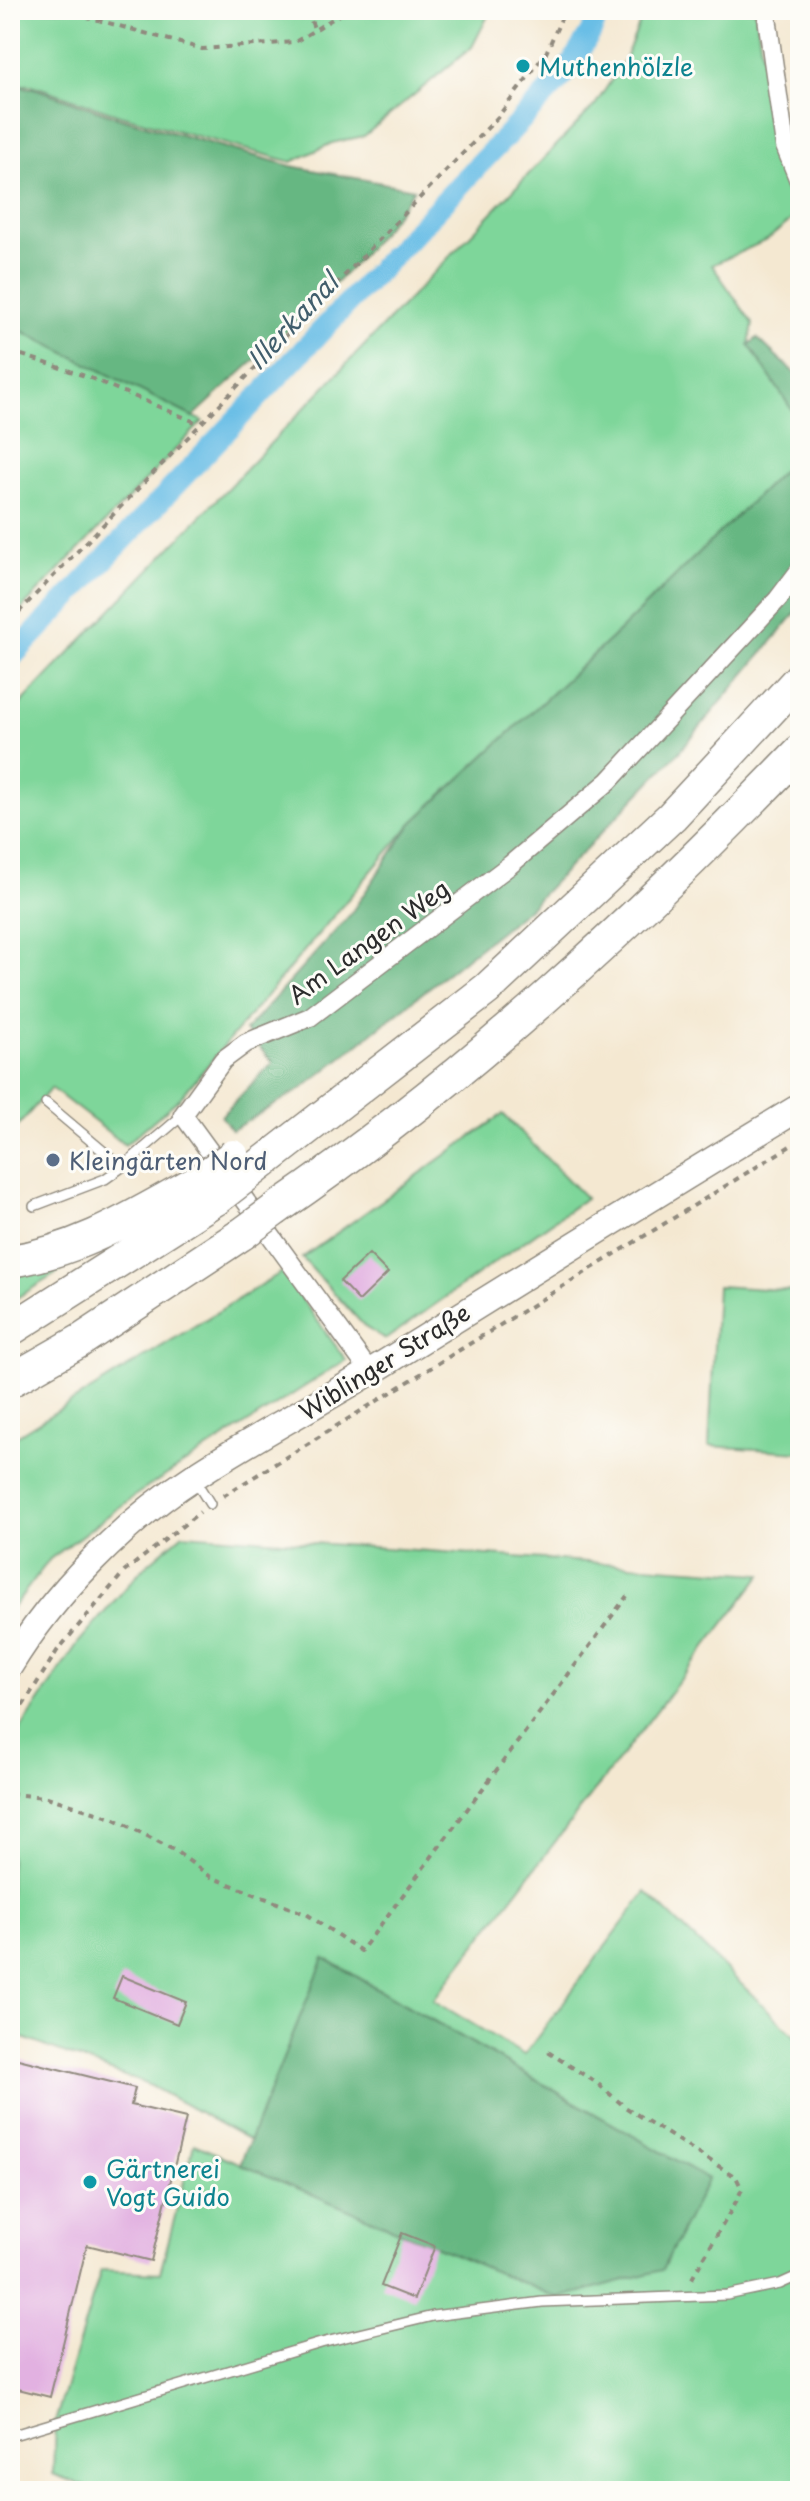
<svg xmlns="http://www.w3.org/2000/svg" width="810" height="2501" font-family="'Playpen Sans',sans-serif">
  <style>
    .green { fill: #7ed69a; stroke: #548062; stroke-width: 2 }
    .forest { fill: #66b782; stroke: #487156; stroke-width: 2 }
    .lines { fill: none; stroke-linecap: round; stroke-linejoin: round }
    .canal { stroke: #69bee6; stroke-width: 22 }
    .building { fill: #e2b1e1 }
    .lane-casing { stroke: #908a7e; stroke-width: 12 }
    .street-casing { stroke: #908a7e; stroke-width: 21 }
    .secondary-casing { stroke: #908a7e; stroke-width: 29 }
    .highway-casing { stroke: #908a7e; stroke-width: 35 }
    .path { stroke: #908a7e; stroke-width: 4; stroke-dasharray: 6 6; stroke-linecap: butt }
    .lane { stroke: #fff; stroke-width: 9 }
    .street { stroke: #fff; stroke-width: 18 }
    .secondary { stroke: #fff; stroke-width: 26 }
    .highway { stroke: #fff; stroke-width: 32 }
    .highway-bridge-casing { stroke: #908a7e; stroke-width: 35; stroke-linecap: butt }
    .highway-bridge { stroke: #fff; stroke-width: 32 }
    .culture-dot { fill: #0f9aa8; stroke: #fdfcf7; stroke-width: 3 }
    .service-dot { fill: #5c6f8a; stroke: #fdfcf7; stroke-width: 3 }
    .labels { text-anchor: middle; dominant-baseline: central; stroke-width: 6; stroke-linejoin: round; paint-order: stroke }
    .culture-label { font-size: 24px; fill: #0d838f; stroke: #fdfcf7; text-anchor: start }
    .street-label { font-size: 24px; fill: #2b2b2b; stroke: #fdfcf7 }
    .service-label { font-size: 24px; fill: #4e5e75; stroke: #fdfcf7; text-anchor: start }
    .water-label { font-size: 26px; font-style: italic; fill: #415e6c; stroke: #fdfcf7 }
  </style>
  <rect width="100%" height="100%" fill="#fdfcf7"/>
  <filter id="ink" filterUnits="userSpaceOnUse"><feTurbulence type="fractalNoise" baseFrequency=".0125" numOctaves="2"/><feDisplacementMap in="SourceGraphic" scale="16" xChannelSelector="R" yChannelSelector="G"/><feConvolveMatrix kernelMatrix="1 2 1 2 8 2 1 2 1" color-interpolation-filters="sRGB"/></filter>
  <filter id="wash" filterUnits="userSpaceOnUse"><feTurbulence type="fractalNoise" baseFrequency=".006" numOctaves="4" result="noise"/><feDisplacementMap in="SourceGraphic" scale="32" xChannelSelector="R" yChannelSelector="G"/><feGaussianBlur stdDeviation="1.8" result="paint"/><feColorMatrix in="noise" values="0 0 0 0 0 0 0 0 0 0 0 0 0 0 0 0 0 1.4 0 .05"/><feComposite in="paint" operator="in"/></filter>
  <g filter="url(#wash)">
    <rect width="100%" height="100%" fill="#f4e8d1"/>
    <!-- green -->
    <g class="green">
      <path d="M10,10h481l-19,37 -108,89 -32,7 -40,19 -172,-47 -88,-30h-22z"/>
      <path d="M645,10h110l26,164 19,39 -33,27 -55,25 41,59 -4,20 51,78v32l-183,179 -205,190 -232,275 -55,47 -74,-57 -41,47v-420l585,-610 29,-44z"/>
      <path d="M10,325l193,96 -193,200z"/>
      <path d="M503,1114l83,84 -200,141 -20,-11 -64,-70z"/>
      <path d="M72,1264l-62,38v-27z"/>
      <path d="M282,1272l64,88 -209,134 -87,65 -40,52v-171z"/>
      <path d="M717,1286l83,5v161l-91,-6z"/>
      <path d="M183,1534l579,40 -329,426 91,55 122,-163 154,149v450h-704l-43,-17 2,-52 46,-152 59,3 34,-129 364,154 150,-119 -383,-221 -75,182 -99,-54 -141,-53v-288l68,-102 64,-74z"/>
    </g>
    <!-- forest -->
    <g class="forest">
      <path d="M10,86l24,2 83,29 174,49 123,23c-58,87 -146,157 -221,228l-183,-92z"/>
      <path d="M757,338l43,40v44l-51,-77z"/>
      <path d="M800,454v154l-121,144 -150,156 -226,180 -71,42 -11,-14 52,-54 -28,-31 104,-115 63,-93 205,-190z"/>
      <path d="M324,1958l384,221 -46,91 -104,28 -318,-134z"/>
    </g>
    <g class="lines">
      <!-- canal -->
      <path class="canal" d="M10,659l555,-585 26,-42 8,-22"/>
    </g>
    <g id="blocks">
      <!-- building -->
      <g class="building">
        <path d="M369,1254l19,19 -29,28 -19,-20z"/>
        <path d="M122,1976l64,26 -9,22 -64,-26z"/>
        <path d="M10,2057l125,31 -4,17 55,13 -35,143 -64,-16 -37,152 -40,-10z"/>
        <path d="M402,2233l33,13 -21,53 -33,-13z"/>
      </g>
    </g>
  </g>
  <g filter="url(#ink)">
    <use href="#blocks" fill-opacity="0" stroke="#908a7e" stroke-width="2"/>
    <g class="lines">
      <defs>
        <g id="lane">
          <path d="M122,1167l61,-52"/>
          <path d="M34,1206l71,-27 17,-12 -76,-64"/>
          <path d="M195,1480l15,24"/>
          <path d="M10,2436l311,-93 112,-27 109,-14 185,-7 53,-11 20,-9"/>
        </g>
        <g id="street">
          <path d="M766,10l19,136 15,37"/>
          <path d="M370,1372l-187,-257 40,-55 23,-17 64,-26 200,-152 99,-84 169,-182 22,-29"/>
        </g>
        <path id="secondary" d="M10,1665c44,-72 114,-143 185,-189 64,-42 133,-77 198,-118 135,-84 271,-169 407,-251"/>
        <g id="highway">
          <path d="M247,1175l240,-186 185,-173 128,-138"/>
          <path d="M276,1209c193,-132 362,-290 524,-458"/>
          <path d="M10,1261c71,-10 129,-48 191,-82"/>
          <path d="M10,1330l206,-131"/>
          <path d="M10,1381l70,-40 162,-107"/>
        </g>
      </defs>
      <!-- lane casing -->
      <use href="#lane" class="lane-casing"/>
      <!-- street casing -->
      <use href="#street" class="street-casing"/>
      <!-- secondary casing -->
      <use href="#secondary" class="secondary-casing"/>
      <!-- highway casing -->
      <use href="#highway" class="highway-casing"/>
      <!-- path -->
      <g class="path">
        <path d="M62,10l140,39 93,-7 52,-32"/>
        <path d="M307,10l8,21"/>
        <path d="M10,351l78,26 112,47"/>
        <path d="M10,621l487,-503 49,-65 19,-43"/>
        <path d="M10,1214l10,-3"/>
        <path d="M223,1496l577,-356"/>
        <path d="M10,1726l47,-75 67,-79 76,-60"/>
        <path d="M10,1794l37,3 68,22 59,31 37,27 97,38 53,36 266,-355"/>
        <path d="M548,2052l49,31 28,24 111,70 6,12 -5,11 -47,82"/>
      </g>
      <!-- lane -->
      <use href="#lane" class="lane"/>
      <!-- street -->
      <use href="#street" class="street"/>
      <!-- secondary -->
      <use href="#secondary" class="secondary"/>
      <!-- highway -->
      <use href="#highway" class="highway"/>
      <defs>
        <g id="highway-bridge">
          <path d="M201,1179l32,-23"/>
          <path d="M216,1199l31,-24"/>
          <path d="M242,1234l34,-25"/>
        </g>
      </defs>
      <!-- highway-bridge casing -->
      <use href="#highway-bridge" class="highway-bridge-casing"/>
      <!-- highway-bridge -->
      <use href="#highway-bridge" class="highway-bridge"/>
    </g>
  </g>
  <!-- markers -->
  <g class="culture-dot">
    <circle cx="523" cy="66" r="8"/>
    <circle cx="90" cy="2182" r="8"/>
  </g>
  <circle class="service-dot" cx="53" cy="1160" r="8"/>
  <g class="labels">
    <!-- culture labels -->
    <g class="culture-label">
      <text x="539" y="66">Muthenhölzle</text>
      <text x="106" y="2168">Gärtnerei<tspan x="106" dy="28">Vogt Guido</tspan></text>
    </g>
    <!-- street labels -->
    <g class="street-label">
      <text transform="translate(368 941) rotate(-36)">Am Langen Weg</text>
      <text transform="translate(384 1361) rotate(-32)">Wiblinger Straße</text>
    </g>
    <!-- service labels -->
    <g class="service-label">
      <text x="69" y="1160">Kleingärten Nord</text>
    </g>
    <!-- water labels -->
    <g class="water-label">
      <text transform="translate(292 321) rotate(-47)">Illerkanal</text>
    </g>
  </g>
  <!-- margin -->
  <rect width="810" height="2501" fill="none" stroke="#fdfcf7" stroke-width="40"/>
</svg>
